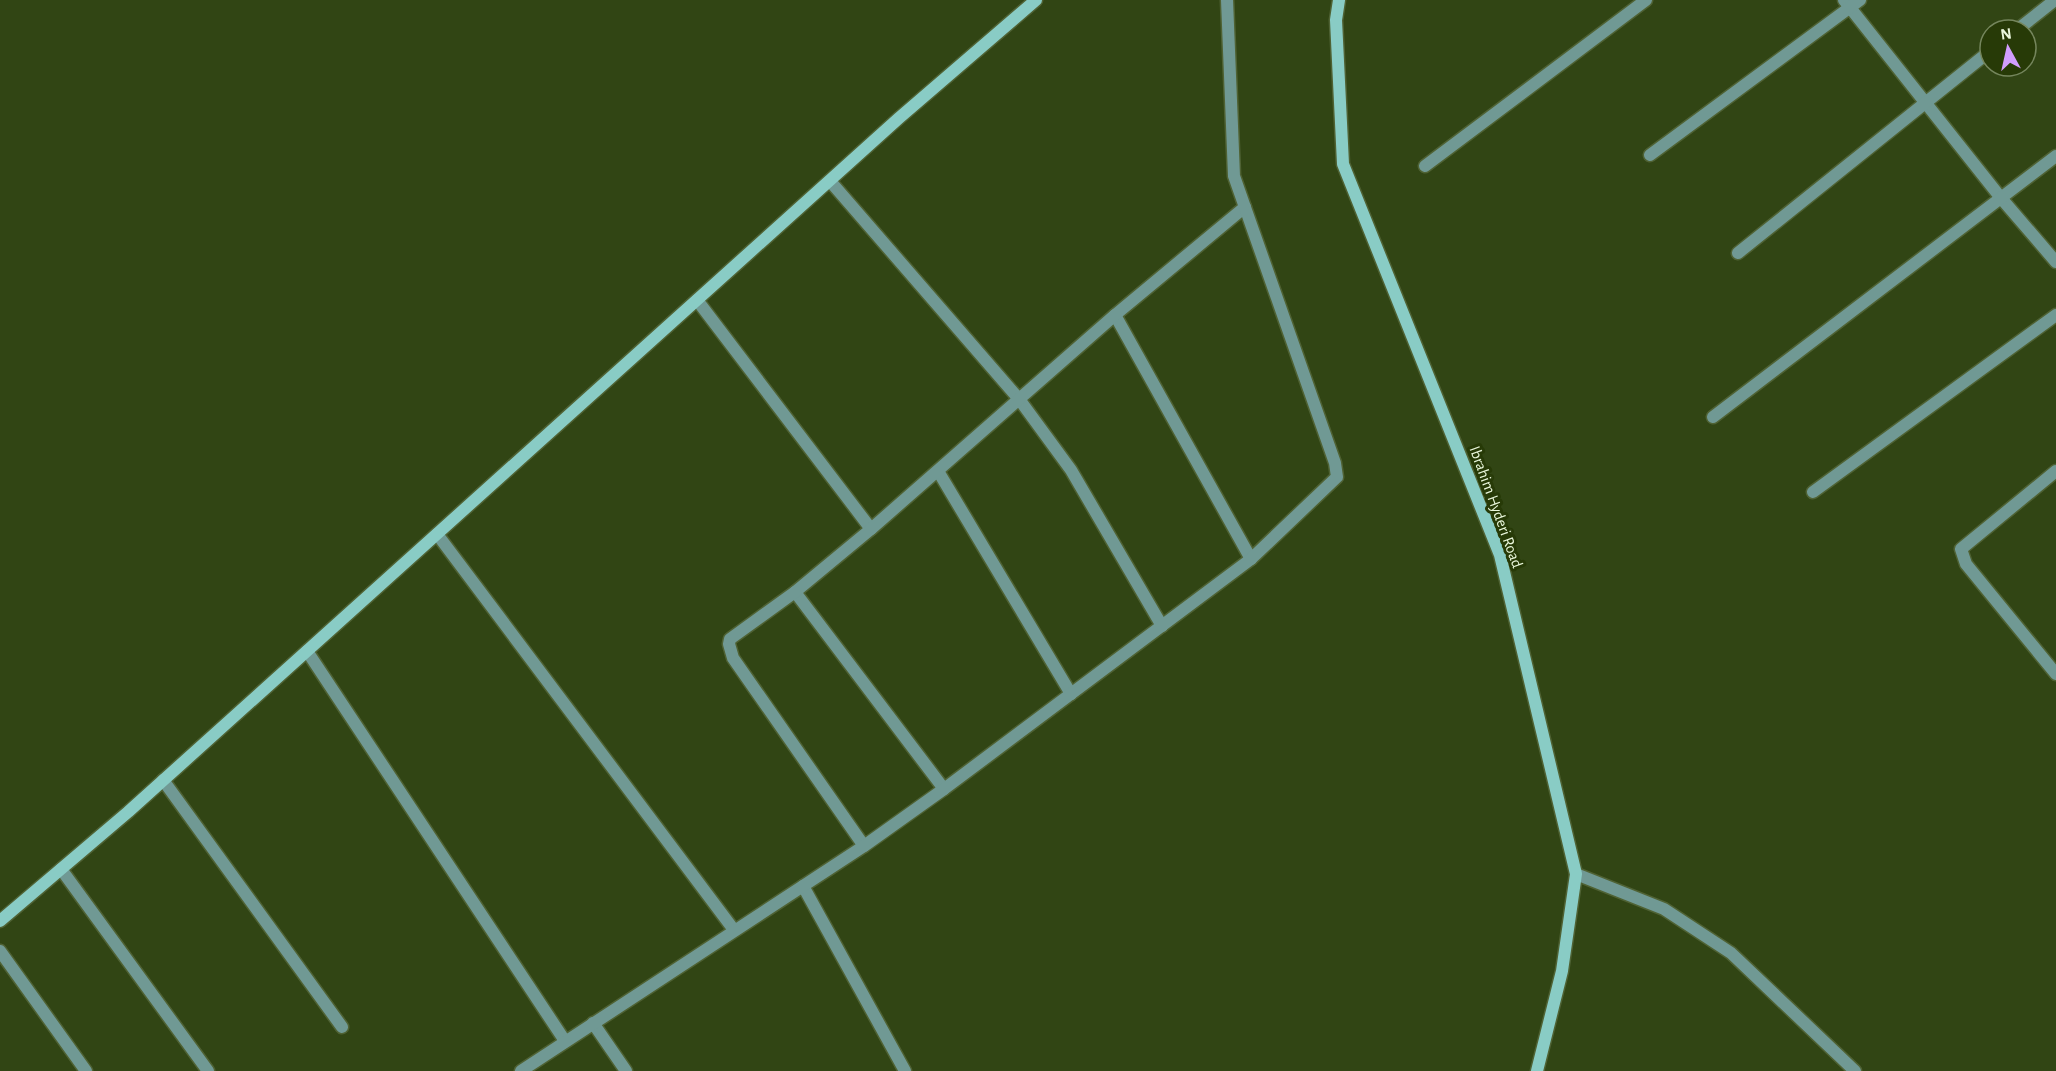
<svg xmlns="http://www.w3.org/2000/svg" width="2056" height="1071" font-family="'Alegreya Sans',sans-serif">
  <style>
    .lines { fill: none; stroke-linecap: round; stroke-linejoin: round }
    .street-casing { stroke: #4f6234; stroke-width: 15 }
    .secondary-casing { stroke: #4f6234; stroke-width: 15 }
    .street { stroke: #709994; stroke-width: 12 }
    .secondary { stroke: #89ccc5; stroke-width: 12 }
    .labels { text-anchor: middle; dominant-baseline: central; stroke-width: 6; stroke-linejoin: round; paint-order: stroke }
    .street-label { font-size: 16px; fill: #ebf8dd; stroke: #273a07 }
  </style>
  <rect width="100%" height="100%" fill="#314514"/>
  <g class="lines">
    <defs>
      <g id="street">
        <path d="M1844,0l157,198 55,64"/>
        <path d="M2017,30l38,-30"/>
        <path d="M1650,155l210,-155"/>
        <path d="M1425,166l221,-166"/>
        <path d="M830,181l189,218 52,71 91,156"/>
        <path d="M1738,253l252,-202"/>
        <path d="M697,300l174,229"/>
        <path d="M1115,315l136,244"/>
        <path d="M1713,417l343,-261"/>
        <path d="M938,471l133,223"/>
        <path d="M2056,471l-95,78 5,15 90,110"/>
        <path d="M1813,492l243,-177"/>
        <path d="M437,534l297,396"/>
        <path d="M795,592l149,197"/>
        <path d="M307,651l258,390"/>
        <path d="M163,780l179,247"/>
        <path d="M864,846l-131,-188 -4,-14 1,-5 65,-47 76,-63 244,-214 130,-108"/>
        <path d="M61,869l147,202"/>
        <path d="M1576,874l88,35 67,44 124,118"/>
        <path d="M803,886l102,185"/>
        <path d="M0,951l86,120"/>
        <path d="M593,1023l33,48"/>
        <path d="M521,1071l343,-225 80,-57 307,-230 86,-82 -2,-14 -101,-287 -7,-176"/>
      </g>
      <g id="secondary">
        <path d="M1339,0l-3,20 7,144 157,391 76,319 -14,97 -25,100"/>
        <path d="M0,921l128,-109 771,-694 137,-118"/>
      </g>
    </defs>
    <!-- street casing -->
    <use href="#street" class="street-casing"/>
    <!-- secondary casing -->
    <use href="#secondary" class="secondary-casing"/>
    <!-- street -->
    <use href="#street" class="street"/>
    <!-- secondary -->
    <use href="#secondary" class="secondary"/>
  </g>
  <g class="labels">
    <!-- street labels -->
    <g class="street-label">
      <text transform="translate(1496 507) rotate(70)">Ibrahim Hyderi Road</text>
    </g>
  </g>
  <!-- north arrow -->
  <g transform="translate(2008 48) rotate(352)"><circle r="28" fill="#273a07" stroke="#75865d" stroke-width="1.5"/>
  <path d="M0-4.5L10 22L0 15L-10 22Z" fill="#d19dfe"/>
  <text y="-9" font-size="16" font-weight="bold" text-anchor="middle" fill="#ebf8dd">N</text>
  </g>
</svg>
